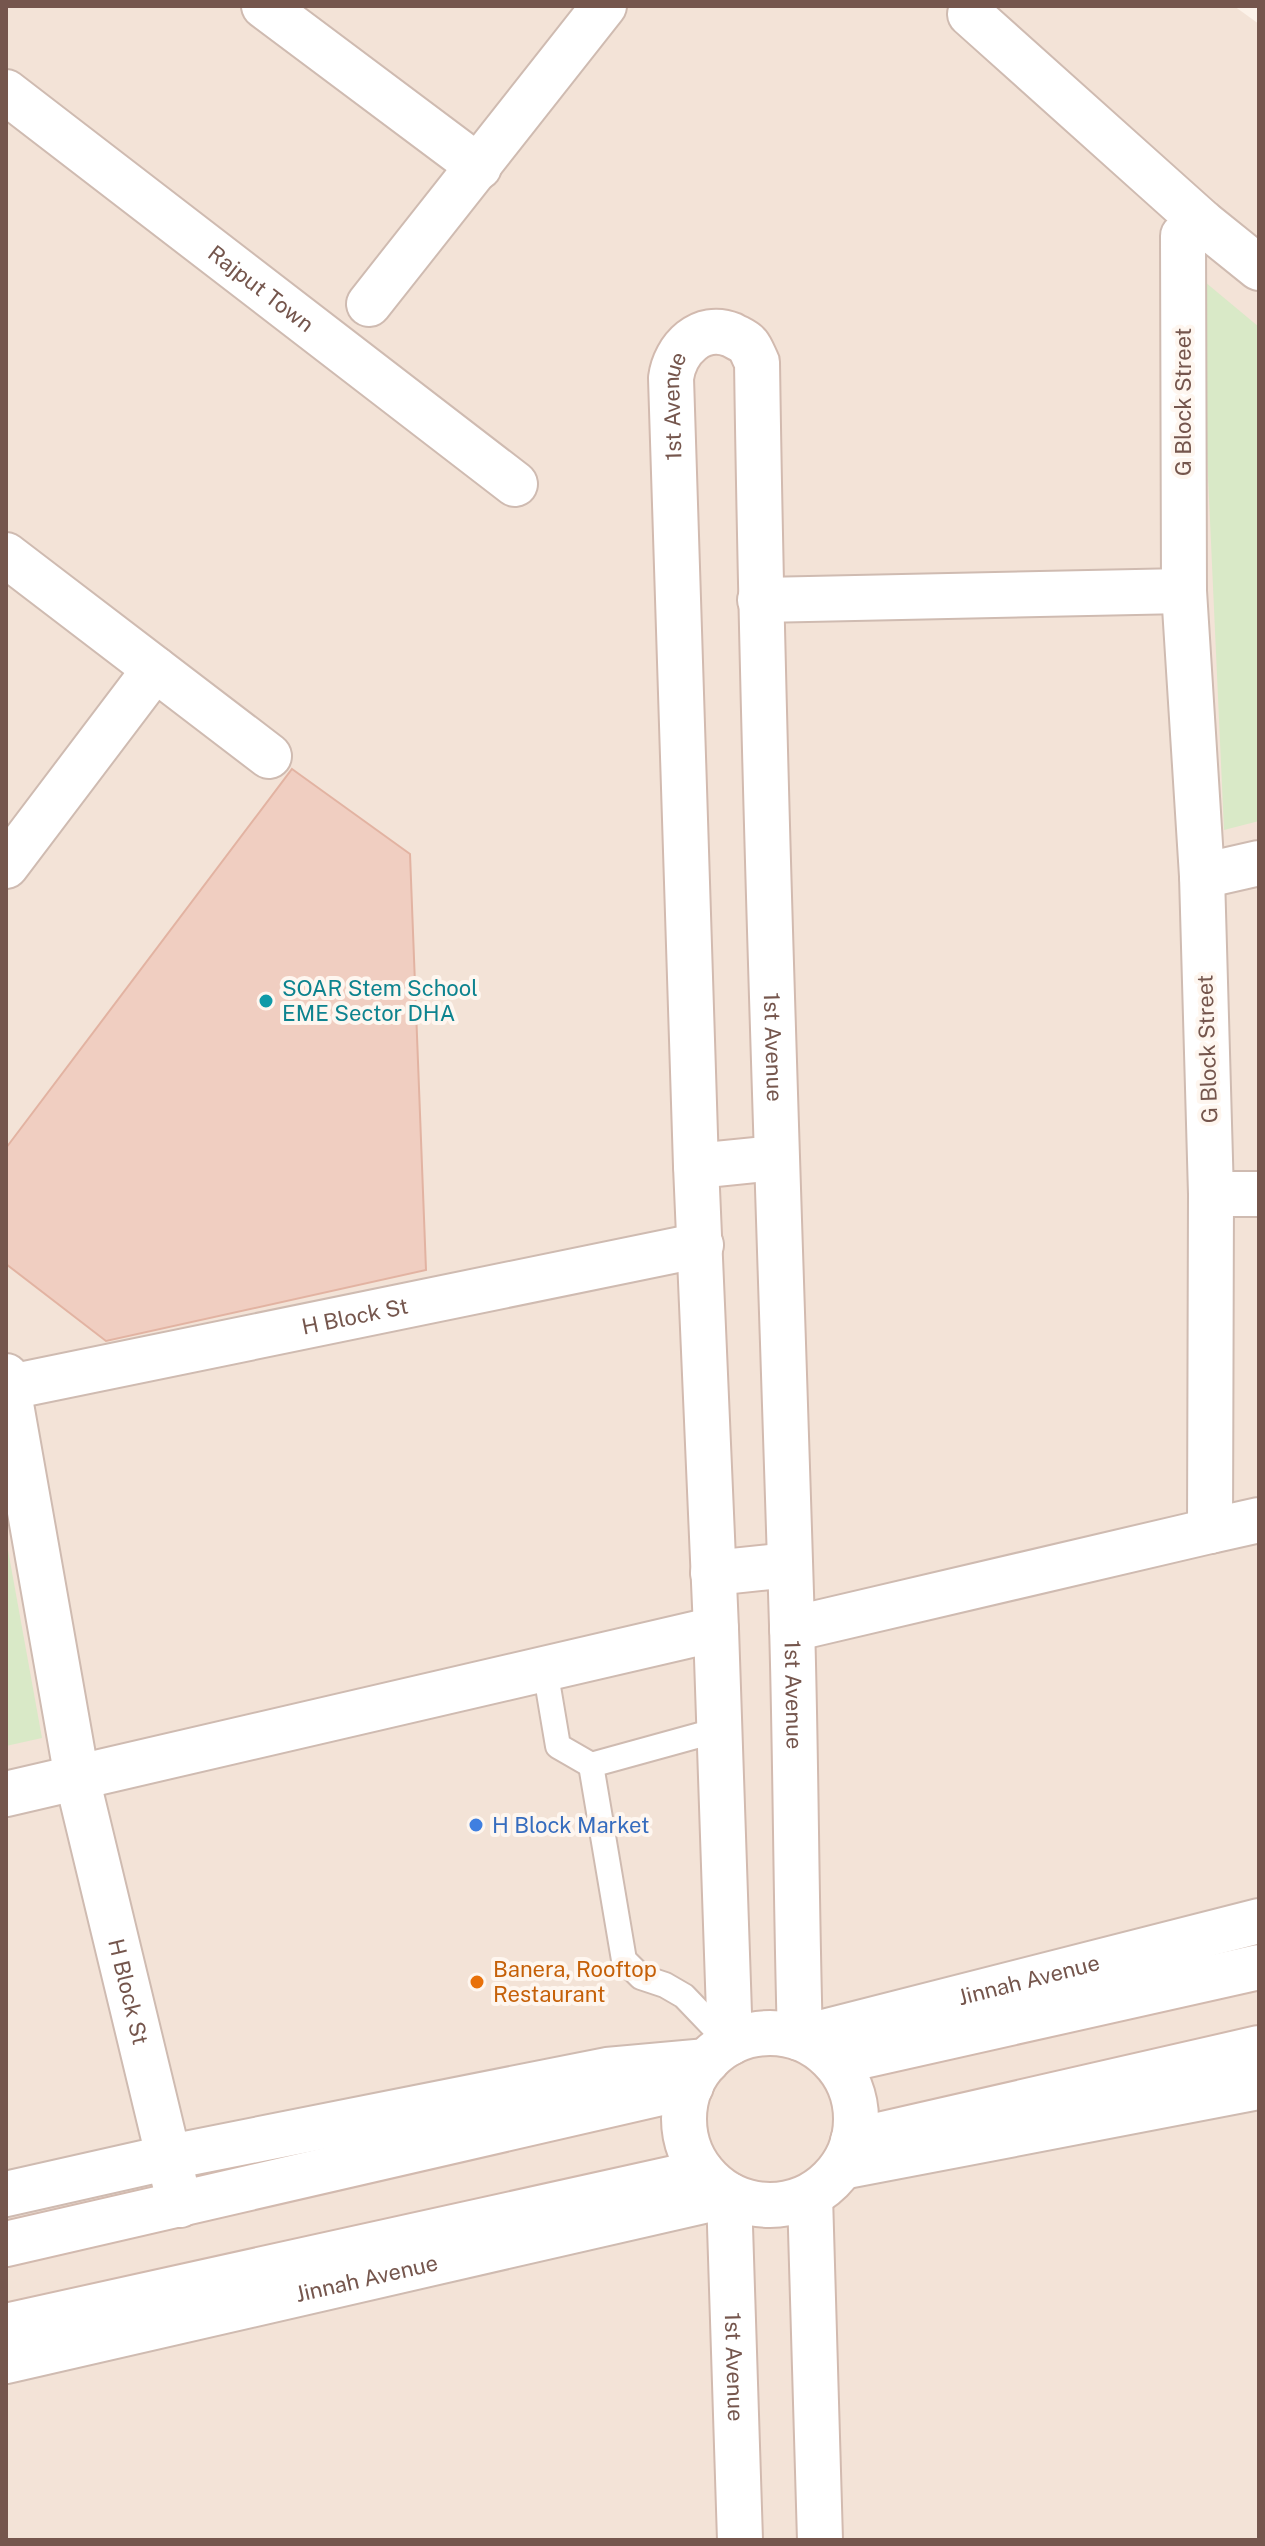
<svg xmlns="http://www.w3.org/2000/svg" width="1265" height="2546" font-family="'Public Sans',sans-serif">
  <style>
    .residential { fill: #f3e3d7 }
    .green { fill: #d9e9c7 }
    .building { fill: #f0cec1; stroke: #e2b3a2; stroke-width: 2 }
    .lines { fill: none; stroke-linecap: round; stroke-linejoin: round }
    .lane-casing { stroke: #cfbbb1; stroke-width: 28 }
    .street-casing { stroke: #cfbbb1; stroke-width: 48 }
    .secondary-casing { stroke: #d2baaf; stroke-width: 48 }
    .lane { stroke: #fff; stroke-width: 24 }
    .street { stroke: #fff; stroke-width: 44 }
    .secondary { stroke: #fff; stroke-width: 44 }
    .culture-dot { fill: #0f9aa8; stroke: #fef6ef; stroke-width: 3 }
    .shop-dot { fill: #3f7fe0; stroke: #fef6ef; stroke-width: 3 }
    .food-dot { fill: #e8710a; stroke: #fef6ef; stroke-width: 3 }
    .labels { text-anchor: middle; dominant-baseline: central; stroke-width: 8; stroke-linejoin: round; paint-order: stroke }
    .street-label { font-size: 22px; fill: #75564d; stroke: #fef6ef }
    .culture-label { font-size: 22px; fill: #0d838f; stroke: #fef6ef; text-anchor: start }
    .shop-label { font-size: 22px; fill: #366cbe; stroke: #fef6ef; text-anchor: start }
    .food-label { font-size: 22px; fill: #c56008; stroke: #fef6ef; text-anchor: start }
  </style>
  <rect width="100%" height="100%" fill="#fcf2e9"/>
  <!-- residential -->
  <path class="residential" d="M6,6h1228l25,18v2516h-1253z"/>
  <!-- green -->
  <g class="green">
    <path d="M1199,277l60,50v494l-35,9z"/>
    <path d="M6,1539l36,199 -36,8z"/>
  </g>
  <!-- building -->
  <path class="building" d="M292,769l118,85 16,416 -320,71 -100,-77v-116z"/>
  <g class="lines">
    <defs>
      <g id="lane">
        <path d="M545,1669l13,77 33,19"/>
        <path d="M718,1730l-127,35 33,195 17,17 24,8 19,11 45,47"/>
      </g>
      <g id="street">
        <path d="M264,6l215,161"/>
        <path d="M970,14l232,208 57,46"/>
        <path id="s1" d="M6,92l509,392"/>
        <path d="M369,304l235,-298"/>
        <path d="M6,555l263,201"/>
        <path d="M760,600l424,-9"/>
        <path d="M6,866l149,-197"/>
        <path d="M1202,876l57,-13"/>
        <path d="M1211,1194h48"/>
        <path id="s2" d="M6,1376l71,402 103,427"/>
        <path id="s3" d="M10,1387l691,-142"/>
        <path d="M1210,1531l49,-11"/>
        <path d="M792,1629l418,-98 1,-337 -9,-318 -18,-285 -1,-355 19,-14"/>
        <path d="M6,1794l710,-165"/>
        <path id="s4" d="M800,2038l459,-117"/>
        <path d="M842,2167l417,-80"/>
        <path d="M6,2194l164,-37 437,-87 100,-9"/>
        <path id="s5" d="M6,2361l723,-166"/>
      </g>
      <g id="secondary">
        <path d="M696,1166l79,-8"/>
        <path d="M713,1573l76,-8"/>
        <circle cx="770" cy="2119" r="86"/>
        <path id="s6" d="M730,2043l-14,-414 -20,-463 -25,-788c4,-29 30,-56 61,-43 5,3 13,6 16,10 4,5 6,12 9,17 6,421 22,842 35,1263 4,138 4,276 8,413"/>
        <path d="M836,2062l423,-95"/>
        <path d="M853,2141l406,-93"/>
        <path id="s7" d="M729,2195l11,345"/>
        <path d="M810,2196l10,344"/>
        <path d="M6,2244l685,-158"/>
        <path d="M6,2326l696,-154"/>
      </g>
    </defs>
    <!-- lane casing -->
    <use href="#lane" class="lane-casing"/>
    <!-- street casing -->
    <use href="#street" class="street-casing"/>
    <!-- secondary casing -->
    <use href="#secondary" class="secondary-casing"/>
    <!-- lane -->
    <use href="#lane" class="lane"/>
    <!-- street -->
    <use href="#street" class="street"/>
    <!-- secondary -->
    <use href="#secondary" class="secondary"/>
  </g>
  <!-- markers -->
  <circle class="culture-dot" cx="266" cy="1001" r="8"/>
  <circle class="shop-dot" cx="476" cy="1825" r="8"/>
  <circle class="food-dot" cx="477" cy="1982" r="8"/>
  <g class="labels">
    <!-- street labels -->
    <g class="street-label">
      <text stroke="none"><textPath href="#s1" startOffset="322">Rajput Town</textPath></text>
      <text transform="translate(1183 402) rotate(-90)">G Block Street</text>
      <text stroke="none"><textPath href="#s6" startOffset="1638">1st Avenue</textPath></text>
      <text stroke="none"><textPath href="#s6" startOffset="2476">1st Avenue</textPath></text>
      <text transform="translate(1207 1049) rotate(-92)">G Block Street</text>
      <text stroke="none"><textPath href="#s3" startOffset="352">H Block St</textPath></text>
      <text stroke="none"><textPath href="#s6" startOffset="3124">1st Avenue</textPath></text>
      <text stroke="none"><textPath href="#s4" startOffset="236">Jinnah Avenue</textPath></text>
      <text stroke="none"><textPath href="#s2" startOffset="628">H Block St</textPath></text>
      <text stroke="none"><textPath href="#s5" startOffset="370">Jinnah Avenue</textPath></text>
      <text stroke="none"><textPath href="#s7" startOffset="172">1st Avenue</textPath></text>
    </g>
    <!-- culture labels -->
    <g class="culture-label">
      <text x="282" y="988">SOAR Stem School<tspan x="282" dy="25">EME Sector DHA</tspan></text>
    </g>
    <!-- shop labels -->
    <g class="shop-label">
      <text x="492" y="1825">H Block Market</text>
    </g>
    <!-- food labels -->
    <g class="food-label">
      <text x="493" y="1969">Banera, Rooftop<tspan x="493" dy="25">Restaurant</tspan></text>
    </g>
  </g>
  <!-- border -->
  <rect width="1265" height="2546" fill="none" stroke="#75564d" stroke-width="16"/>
</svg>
